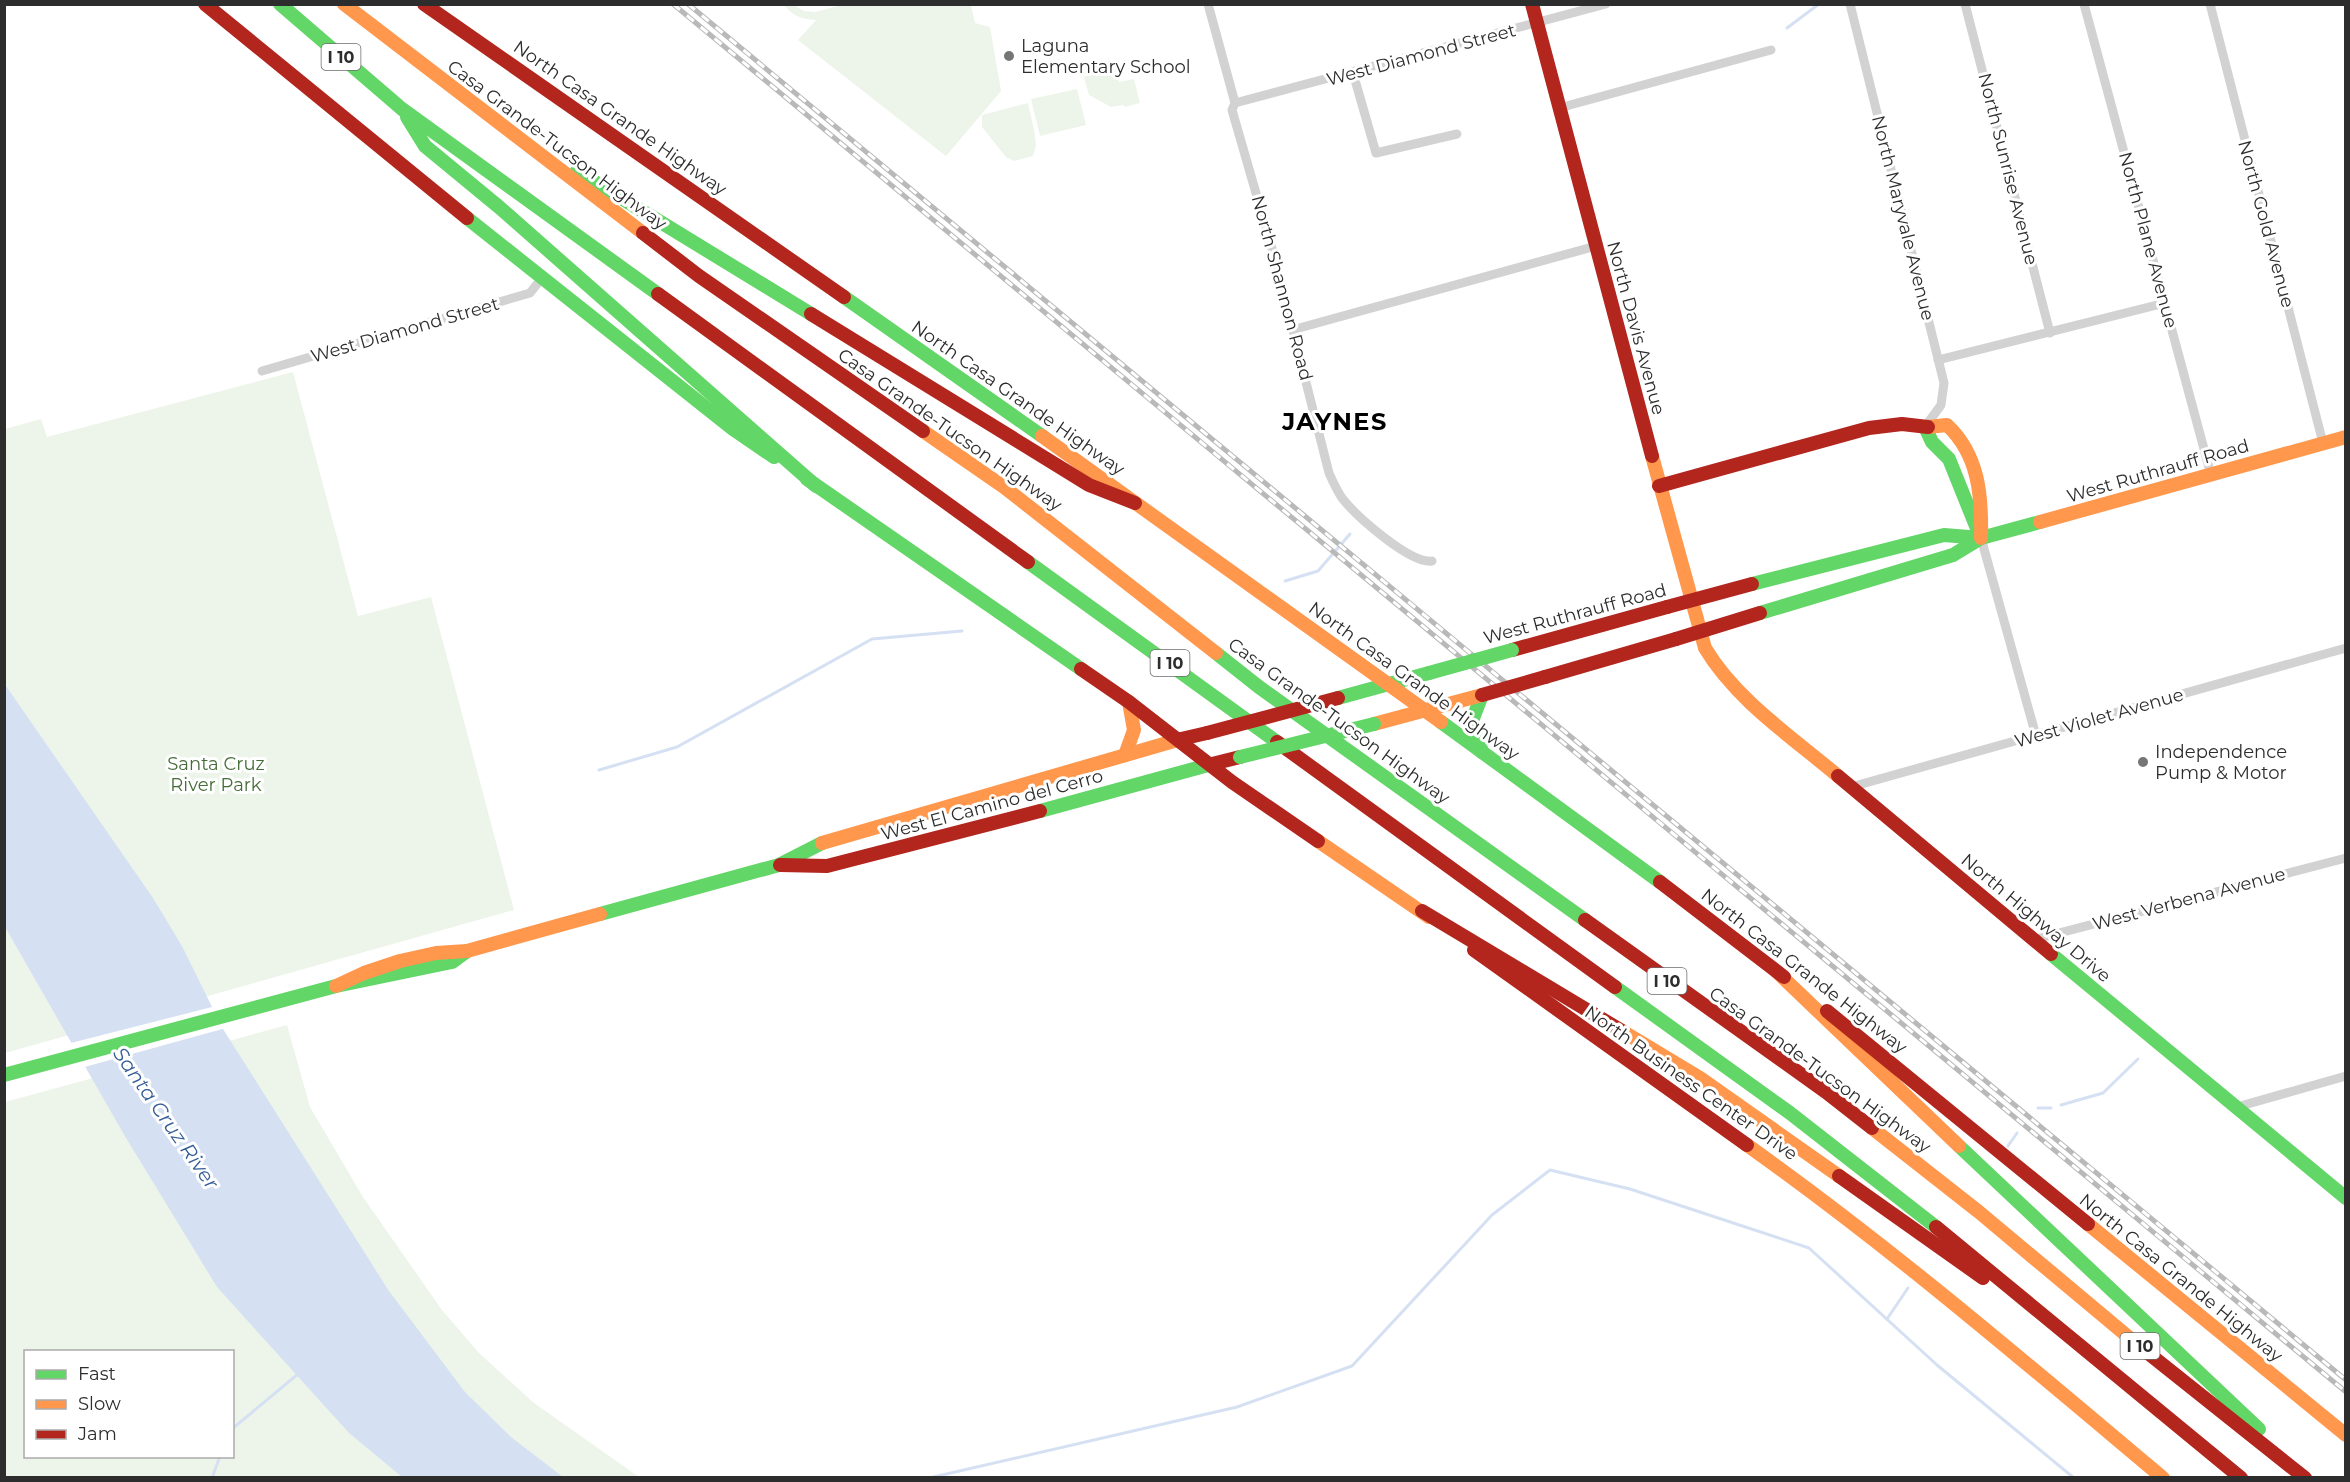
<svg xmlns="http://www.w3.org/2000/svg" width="2350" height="1482" font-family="Montserrat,sans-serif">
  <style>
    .green { fill: #edf5ea; fill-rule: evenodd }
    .water { fill: #d5e1f3 }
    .pier { fill: #fff }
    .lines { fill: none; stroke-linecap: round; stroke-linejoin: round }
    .stream { stroke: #d5e1f3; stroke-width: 3 }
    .street { stroke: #d2d2d2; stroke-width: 9 }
    .fast { stroke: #63d668; stroke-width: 14 }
    .slow { stroke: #ff974d; stroke-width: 14 }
    .jam { stroke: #b3261e; stroke-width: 14 }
    .rail-casing { stroke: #b9b9b9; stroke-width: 5 }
    .rail { stroke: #fff; stroke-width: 3; stroke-dasharray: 9; stroke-linecap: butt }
    .fast-bridge { stroke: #63d668; stroke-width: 14 }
    .jam-bridge { stroke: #b3261e; stroke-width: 14 }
    .poi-dot { fill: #767676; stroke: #fff; stroke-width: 2 }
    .labels { text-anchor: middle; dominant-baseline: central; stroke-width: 6; stroke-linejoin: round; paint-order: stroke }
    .shield { fill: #fff; stroke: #6c6c6c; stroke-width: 1.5 }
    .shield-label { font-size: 16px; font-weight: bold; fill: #2d2d2d }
    .poi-label { font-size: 18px; fill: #2d2d2d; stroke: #fff; text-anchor: start }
    .street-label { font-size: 18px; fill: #2d2d2d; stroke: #fff }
    .park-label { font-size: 18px; fill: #456c37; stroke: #fff }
    .water-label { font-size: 20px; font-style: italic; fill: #345c96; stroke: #fff }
    .district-label { font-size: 24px; font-weight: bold; letter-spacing: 1.5px; fill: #000; stroke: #fff }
  </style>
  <rect width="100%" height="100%" fill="#fff"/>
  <!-- green -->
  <g class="green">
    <path d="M784,5h10l10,6 11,1 27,-7h129l4,18 15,4 11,64 -55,65 -148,-116 18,-20c-15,-1 -23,-4 -32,-15z"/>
    <path d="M1116,71l3,11 15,-3 6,24 -15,4 -2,-2 -12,2 -22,-12 -5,-17 3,-4z"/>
    <path d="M1077,89l9,36 -46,11 -9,-37z"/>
    <path d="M1028,103l6,27 2,15 -3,11 -19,5 -8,-4 -24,-30v-12z"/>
    <path d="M293,372l65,244 73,-19 83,313 -509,143v-624l36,-10 6,18z"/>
    <path d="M287,1025l23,82 53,90 79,113 37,43 55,50 105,74 -634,1v-376zM26,1352h206v104h-206z"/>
  </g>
  <!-- water -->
  <path class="water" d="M4,683l149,215 29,48 41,83 166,262 76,101 46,45 52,40h-161l-53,-44 -132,-146 -91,-149 -121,-211z"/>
  <!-- pier -->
  <path class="pier" d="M216,1006l10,22 -145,40 -14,-24z"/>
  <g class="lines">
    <!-- stream -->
    <g class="stream">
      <path d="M1787,28l32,-24"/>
      <path d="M1285,581l33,-10 32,-37"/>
      <path d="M599,770l78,-23 195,-108 90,-8"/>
      <path d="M2061,1105l42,-12 35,-34"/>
      <path d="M2038,1108h13"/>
      <path d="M2008,1146l9,-13"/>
      <path d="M1887,1319l21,-31"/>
      <path d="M232,1429l66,-55"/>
      <path d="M212,1478l8,-22"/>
      <path d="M929,1478l308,-71 115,-41 140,-151 58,-45 80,19 179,59 128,117 137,113"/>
    </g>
    <!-- street -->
    <g class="street">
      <path d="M1208,4l27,99 -3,7 41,142 56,221c4,9 8,18 13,25 14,18 68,66 90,63"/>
      <path d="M1850,4l94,379 -3,22 -16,22"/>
      <path d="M1965,4l85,329"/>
      <path d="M2084,4l127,471"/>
      <path d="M2210,4l113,439"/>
      <path d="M1353,73l23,80 81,-19"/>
      <path d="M1235,103l371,-99"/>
      <path d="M1559,108l212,-58"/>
      <path d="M1292,330l304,-84"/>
      <path d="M1938,360l227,-57"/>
      <path d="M262,371l268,-78 11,-14"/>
      <path d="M1981,538l55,198"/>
      <path d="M1851,787l495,-139"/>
      <path d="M2033,940l313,-82"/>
      <path d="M2237,1107l109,-31"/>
    </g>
    <!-- fast -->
    <g class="fast">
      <path d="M280,4l122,105 256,185"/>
      <path d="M407,117l18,29 74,61 317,279"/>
      <path d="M577,171l234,143"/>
      <path d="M467,218l266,211 41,28"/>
      <path d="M844,297l198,139"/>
      <path d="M1925,427l7,15 17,17 31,77"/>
      <path d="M807,479l274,190"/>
      <path d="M1028,562l249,180"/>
      <path d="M1752,584l192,-49 37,3"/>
      <path d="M1760,613l193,-58 28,-17 59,-16"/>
      <path d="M1216,653l43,34 326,233"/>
      <path d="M1482,695l-10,26 10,31"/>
      <path d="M1338,698l91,-25"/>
      <path d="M1441,722l219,160"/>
      <path d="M1040,811l172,-47"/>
      <path d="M600,914l179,-49 43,-22"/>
      <path d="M2051,954l295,244"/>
      <path d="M1615,987l175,126 146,114"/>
      <path d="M4,1075l332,-89 116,-24 15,-11"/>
      <path d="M1959,1146l300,283"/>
    </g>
    <!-- slow -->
    <g class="slow">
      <path d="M344,4l299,229"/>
      <path d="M1928,427l19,-2c32,30 35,71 34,113"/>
      <path d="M923,431l81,56 212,166"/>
      <path d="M1042,436l399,286"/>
      <path d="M1652,456l53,192c31,52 87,89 133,128"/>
      <path d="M2040,522l306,-85"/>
      <path d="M1374,724l108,-29"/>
      <path d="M1125,755l9,-25 -5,-28"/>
      <path d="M1318,841l111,76"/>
      <path d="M822,843l359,-104"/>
      <path d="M1776,971l183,175"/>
      <path d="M336,986l28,-13 36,-12 36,-8 31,-2 133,-37"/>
      <path d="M1622,1031l78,47 139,98"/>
      <path d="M1872,1128l107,84 159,133"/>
      <path d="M1747,1145c145,103 280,219 416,333"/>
      <path d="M2088,1224l258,211"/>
    </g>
    <!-- jam -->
    <g class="jam">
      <path d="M205,4l262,214"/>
      <path d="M424,4l420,293"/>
      <path d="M1532,4l120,452"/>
      <path d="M643,233l56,43 224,155"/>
      <path d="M658,294l370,268"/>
      <path d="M811,314l278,171 46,18"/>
      <path d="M1659,486l210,-58 33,-4 26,3"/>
      <path d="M1512,650l155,-43"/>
      <path d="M1081,669l48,33 103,80 86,59"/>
      <path d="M1545,677l131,-38"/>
      <path d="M1181,739l26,-6"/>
      <path d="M1277,742l338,245"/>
      <path d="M1212,764l28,-7"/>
      <path d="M1838,776l213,178"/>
      <path d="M780,865l47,1 213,-55"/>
      <path d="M1660,882l124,95"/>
      <path d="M1422,911l200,120"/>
      <path d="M1585,920l241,172 46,36"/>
      <path d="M1474,950l273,195"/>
      <path d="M1827,1011l261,213"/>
      <path d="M1839,1176l144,102"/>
      <path d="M1936,1227l305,251"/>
      <path d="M2138,1345l167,133"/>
    </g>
    <defs>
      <g id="rail">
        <path d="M673,4l1673,1388"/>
        <path d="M688,4l1658,1376"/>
      </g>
    </defs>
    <!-- rail casing -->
    <use href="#rail" class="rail-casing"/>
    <!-- rail -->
    <use href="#rail" class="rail"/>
    <!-- fast-bridge -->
    <g class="fast-bridge">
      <path d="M1429,673l83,-23"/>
      <path d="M1240,757l134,-33"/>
    </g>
    <!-- jam-bridge -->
    <g class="jam-bridge">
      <path d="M1667,607l85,-23"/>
      <path d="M1676,639l84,-26"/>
      <path d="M1482,695l63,-18"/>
      <path d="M1207,733l131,-35"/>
    </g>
  </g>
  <!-- markers -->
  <g class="poi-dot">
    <circle cx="1009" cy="56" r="6"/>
    <circle cx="2143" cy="762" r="6"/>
  </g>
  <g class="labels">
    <!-- shield labels -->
    <g class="shield">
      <rect x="321.5" y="44" width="39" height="26" rx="4.5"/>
      <rect x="1150.5" y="650" width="39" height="26" rx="4.5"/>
      <rect x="1647.5" y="968" width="39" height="26" rx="4.5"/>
      <rect x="2120.5" y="1333" width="39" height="26" rx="4.5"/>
    </g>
    <g class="shield-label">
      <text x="341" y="57">I 10</text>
      <text x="1170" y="663">I 10</text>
      <text x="1667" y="981">I 10</text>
      <text x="2140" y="1346">I 10</text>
    </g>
    <!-- poi labels -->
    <g class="poi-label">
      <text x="1021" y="46">Laguna<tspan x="1021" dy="21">Elementary School</tspan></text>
      <text x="2155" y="752">Independence<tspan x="2155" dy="21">Pump &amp; Motor</tspan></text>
    </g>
    <!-- street labels -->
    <g class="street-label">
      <text transform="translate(1421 55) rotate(-15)">West Diamond Street</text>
      <text transform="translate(620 118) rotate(35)">North Casa Grande Highway</text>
      <text transform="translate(557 145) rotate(37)">Casa Grande-Tucson Highway</text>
      <text transform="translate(2008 169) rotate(76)">North Sunrise Avenue</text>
      <text transform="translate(1903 218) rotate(76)">North Maryvale Avenue</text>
      <text transform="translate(2266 224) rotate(75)">North Gold Avenue</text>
      <text transform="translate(2148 240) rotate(75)">North Plane Avenue</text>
      <text transform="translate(1282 288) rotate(75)">North Shannon Road</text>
      <text transform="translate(1636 328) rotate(75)">North Davis Avenue</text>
      <text transform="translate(405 330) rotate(-16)">West Diamond Street</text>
      <text transform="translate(1018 398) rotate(35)">North Casa Grande Highway</text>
      <text transform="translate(950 430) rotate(35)">Casa Grande-Tucson Highway</text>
      <text transform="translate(2158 471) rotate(-16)">West Ruthrauff Road</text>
      <text transform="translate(1575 614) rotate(-15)">West Ruthrauff Road</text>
      <text transform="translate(1414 681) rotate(36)">North Casa Grande Highway</text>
      <text transform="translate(2099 718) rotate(-16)">West Violet Avenue</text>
      <text transform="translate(1339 721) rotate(36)">Casa Grande-Tucson Highway</text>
      <text transform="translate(992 805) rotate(-15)">West El Camino del Cerro</text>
      <text transform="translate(2189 899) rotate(-15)">West Verbena Avenue</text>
      <text transform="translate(2036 918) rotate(40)">North Highway Drive</text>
      <text transform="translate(1804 971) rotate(38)">North Casa Grande Highway</text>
      <text transform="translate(1820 1070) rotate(36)">Casa Grande-Tucson Highway</text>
      <text transform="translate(1691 1083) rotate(35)">North Business Center Drive</text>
      <text transform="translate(2181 1278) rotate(39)">North Casa Grande Highway</text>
    </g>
    <!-- park labels -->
    <g class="park-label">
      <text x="216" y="764">Santa Cruz<tspan x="216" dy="21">River Park</tspan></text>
    </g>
    <!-- water labels -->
    <g class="water-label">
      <text transform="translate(166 1118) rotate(55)">Santa Cruz River</text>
    </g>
    <!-- district labels -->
    <g class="district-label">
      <text x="1335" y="421">JAYNES</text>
    </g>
  </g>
  <!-- border -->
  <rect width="2350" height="1482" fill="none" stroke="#2d2d2d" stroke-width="12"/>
  <!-- legend -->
  <rect x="24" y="1350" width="210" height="108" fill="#ffffff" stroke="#ababab" stroke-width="1.5"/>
  <rect x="36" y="1370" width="30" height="9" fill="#63d668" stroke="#ababab" stroke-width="1.5"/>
  <text x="78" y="1380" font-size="18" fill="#2d2d2d">Fast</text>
  <rect x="36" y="1400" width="30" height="9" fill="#ff974d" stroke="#ababab" stroke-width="1.5"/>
  <text x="78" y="1410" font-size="18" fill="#2d2d2d">Slow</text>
  <rect x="36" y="1430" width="30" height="9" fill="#b3261e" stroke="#ababab" stroke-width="1.5"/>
  <text x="78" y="1440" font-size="18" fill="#2d2d2d">Jam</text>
</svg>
